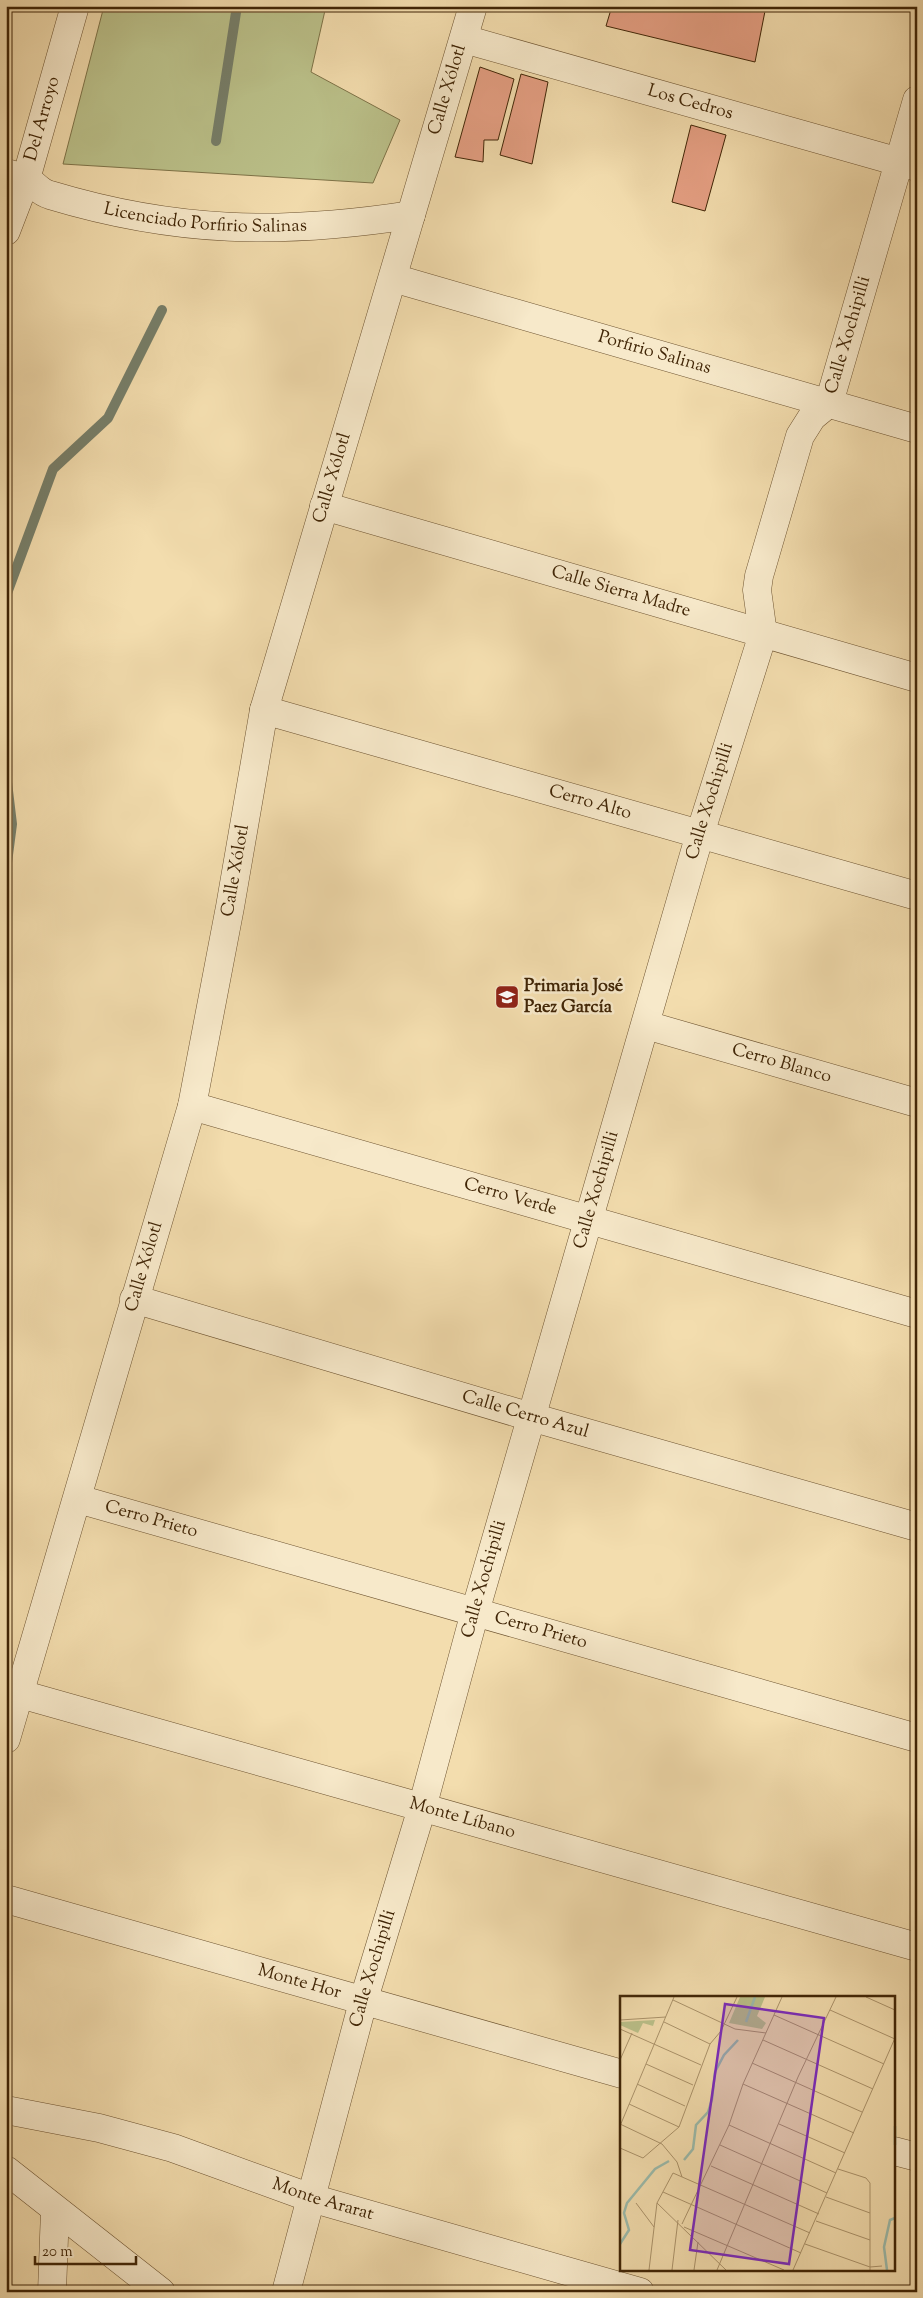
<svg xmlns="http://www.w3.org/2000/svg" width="923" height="2298" font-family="'Sorts Mill Goudy',serif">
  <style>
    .green { fill: #bbc18a; stroke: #7e7348 }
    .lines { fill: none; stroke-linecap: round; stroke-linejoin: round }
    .stream { stroke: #777f6a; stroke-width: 10 }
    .building { fill: #e59f83; stroke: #402506 }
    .street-casing { stroke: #6d5330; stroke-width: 29 }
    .street { stroke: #f7e9ca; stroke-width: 28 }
    .labels { text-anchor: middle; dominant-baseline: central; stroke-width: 5; stroke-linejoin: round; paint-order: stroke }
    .street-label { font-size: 18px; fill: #402506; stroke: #f7e9ca }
    .poi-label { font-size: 18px; font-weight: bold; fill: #402506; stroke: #f7e9ca; text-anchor: start }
    .inset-river { fill: none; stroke: #9bbbac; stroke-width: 2.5 }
    .inset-road { fill: none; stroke: #ab936b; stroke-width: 1 }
    .view { fill: #7b2cbf; fill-opacity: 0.15; stroke: #7b2cbf; stroke-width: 2.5 }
    .inset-edge { fill: none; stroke: #402506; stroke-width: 2.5 }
  </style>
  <rect width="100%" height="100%" fill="#f3ddae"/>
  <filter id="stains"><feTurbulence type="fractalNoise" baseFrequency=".004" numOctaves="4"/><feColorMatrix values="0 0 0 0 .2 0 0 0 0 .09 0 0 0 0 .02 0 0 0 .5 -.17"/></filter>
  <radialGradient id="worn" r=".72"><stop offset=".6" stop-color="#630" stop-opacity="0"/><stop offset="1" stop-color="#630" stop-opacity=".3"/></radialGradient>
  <!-- green -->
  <path class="green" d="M104,6h222l-15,66 89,48 -27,63 -310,-19z"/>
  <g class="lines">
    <!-- stream -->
    <g class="stream">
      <path d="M216,141l21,-135"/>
      <path d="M6,596l47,-127 55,-51 54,-108"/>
      <path d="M6,774l6,50 -6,46"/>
    </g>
  </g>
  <!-- building -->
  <g class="building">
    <path d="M612,6h154l-11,56 -149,-36z"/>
    <path d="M480,67l34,12 -16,61h-14l-1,22 -28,-5z"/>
    <path d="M521,74l27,8 -16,82 -32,-9z"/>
    <path d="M691,125l35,10 -21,76 -33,-9z"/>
  </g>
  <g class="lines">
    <defs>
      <g id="street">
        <path id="s1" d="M464,39l453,128"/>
        <path id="s2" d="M6,173c7,2 16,3 22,7 7,5 13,13 22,15 126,38 231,40 361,20"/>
        <path id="s3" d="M6,231l20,-52 49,-173"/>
        <path id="s4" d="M393,278l524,151"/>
        <path id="s5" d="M324,506l593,172"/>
        <path id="s6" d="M264,710l653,186"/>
        <path id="s7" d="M646,1025l271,78"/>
        <path id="s8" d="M192,1106l725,208"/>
        <path id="s9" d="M134,1299l397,118 386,110"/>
        <path id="s10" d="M78,1499l839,239"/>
        <path id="s11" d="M6,1690l911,257"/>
        <path id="s12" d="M6,1739l186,-633 38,-199 34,-197 209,-704"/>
        <path id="s13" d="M6,1899l616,175"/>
        <path id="s14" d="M6,2110l93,18 74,20 138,50 329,94"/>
        <path d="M894,2151l23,6"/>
        <path d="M6,2170l155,122"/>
        <path d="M52,2292l3,-82"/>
        <path id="s15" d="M286,2292l77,-290 59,-194 53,-196 225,-778 63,-200 -6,-44 2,-14 41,-140 12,-19 17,-14 88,-303"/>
      </g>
    </defs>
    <!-- street casing -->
    <use href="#street" class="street-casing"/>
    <!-- street -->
    <use href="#street" class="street"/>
  </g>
  <!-- icons -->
  <defs>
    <symbol id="school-square" viewBox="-11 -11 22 22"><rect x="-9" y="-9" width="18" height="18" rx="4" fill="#8f2418" stroke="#f7e9ca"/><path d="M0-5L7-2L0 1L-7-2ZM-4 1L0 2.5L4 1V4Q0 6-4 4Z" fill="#fff"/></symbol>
  </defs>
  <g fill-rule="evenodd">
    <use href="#school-square" x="493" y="983" width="28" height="28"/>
  </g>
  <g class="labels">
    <!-- street labels -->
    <g class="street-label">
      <text stroke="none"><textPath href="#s12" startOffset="1709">Calle Xólotl</textPath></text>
      <text stroke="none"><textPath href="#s1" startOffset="235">Los Cedros</textPath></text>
      <text stroke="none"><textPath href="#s3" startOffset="118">Del Arroyo</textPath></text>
      <text stroke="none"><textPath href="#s2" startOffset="208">Licenciado Porfirio Salinas</textPath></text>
      <text stroke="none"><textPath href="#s15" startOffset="2045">Calle Xochipilli</textPath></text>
      <text stroke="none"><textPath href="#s4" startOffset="272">Porfirio Salinas</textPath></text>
      <text stroke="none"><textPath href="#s12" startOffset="1304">Calle Xólotl</textPath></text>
      <text stroke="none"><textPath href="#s5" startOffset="309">Calle Sierra Madre</textPath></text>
      <text stroke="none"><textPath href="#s15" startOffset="1550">Calle Xochipilli</textPath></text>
      <text stroke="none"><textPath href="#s6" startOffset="339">Cerro Alto</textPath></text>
      <text stroke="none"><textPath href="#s12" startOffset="899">Calle Xólotl</textPath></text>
      <text stroke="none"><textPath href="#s7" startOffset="141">Cerro Blanco</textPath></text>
      <text stroke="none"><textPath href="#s15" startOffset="1145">Calle Xochipilli</textPath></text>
      <text stroke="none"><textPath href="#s8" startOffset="331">Cerro Verde</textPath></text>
      <text stroke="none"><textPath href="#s12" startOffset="492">Calle Xólotl</textPath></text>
      <text stroke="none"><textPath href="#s9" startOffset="408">Calle Cerro Azul</textPath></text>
      <text stroke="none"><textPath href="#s10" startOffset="76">Cerro Prieto</textPath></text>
      <text stroke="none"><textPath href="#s15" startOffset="740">Calle Xochipilli</textPath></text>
      <text stroke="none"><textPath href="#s10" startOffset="481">Cerro Prieto</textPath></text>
      <text stroke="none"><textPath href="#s11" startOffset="474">Monte Líbano</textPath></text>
      <text stroke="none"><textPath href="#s15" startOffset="335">Calle Xochipilli</textPath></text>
      <text stroke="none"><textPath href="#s13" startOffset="305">Monte Hor</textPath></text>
      <text stroke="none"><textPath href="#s14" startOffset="330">Monte Ararat</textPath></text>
    </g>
    <!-- poi labels -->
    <g class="poi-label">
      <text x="524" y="987">Primaria José<tspan x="524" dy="21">Paez García</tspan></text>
    </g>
  </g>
  <!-- overview -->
  <g transform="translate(620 1996)">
    <rect width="275" height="275" fill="#f3ddae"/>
    <path d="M120,1h25l-8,19 9,7 -4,6 -33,-6zM35,24l-2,6 -10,-3 -5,10 -18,-8v-3z" fill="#bbc18a"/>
    <path class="inset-river" d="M126,26l9,-25M275,130v19M64,164l9,-11 3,-24 12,-13 4,-13 3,-27 9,-17 14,-15M0,248l9,-14 -5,-17 3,-10 28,-34 14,-8M267,274l-3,-23 6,-27 5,-2"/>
    <path class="inset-road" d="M246,1l29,13M53,4l62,29 31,4M210,14l65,29M154,19l110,49M0,24l46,-3M44,26l46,22M0,33l81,36M143,44l110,49M0,64l12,-27M132,67l110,49M26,68l47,21M17,88l48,22M123,88l111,49M9,108l50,23M0,128l42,20 15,18 5,15M159,128l66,29M109,129l107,48M0,130l54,-129M100,149l107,48M0,152l23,10 36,-31 31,-83 11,-13 16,-34M91,170l108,48M218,173l28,9 4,5v87M43,196l138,61M206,201l44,16M16,207l18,24M37,207l69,67M196,225l54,19M62,228l47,-99 14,-41 39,-87M64,231l100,43M185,248l65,23 12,-1M29,274l8,-67 16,-30 137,60M52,274l6,-50M74,274l4,-28M97,274l81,-193 38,-80M173,274l102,-232"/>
    <path class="view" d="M105,8l99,14 -35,246 -99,-14z"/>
    <rect width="275" height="275" class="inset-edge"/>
  </g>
  <!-- margin -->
  <rect width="923" height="2298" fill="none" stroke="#f3ddae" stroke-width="25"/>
  <rect x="8" y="8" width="908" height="2283" fill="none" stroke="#402506" stroke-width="2.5"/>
  <rect x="12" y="12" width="898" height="2273" fill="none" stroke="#402506"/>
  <!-- scale -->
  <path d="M35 2256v8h101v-8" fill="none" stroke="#402506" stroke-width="2.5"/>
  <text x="42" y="2256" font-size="15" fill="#402506" stroke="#f7e9ca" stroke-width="4" paint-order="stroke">20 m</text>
  <rect width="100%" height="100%" filter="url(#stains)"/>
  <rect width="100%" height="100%" fill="url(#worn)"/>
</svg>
